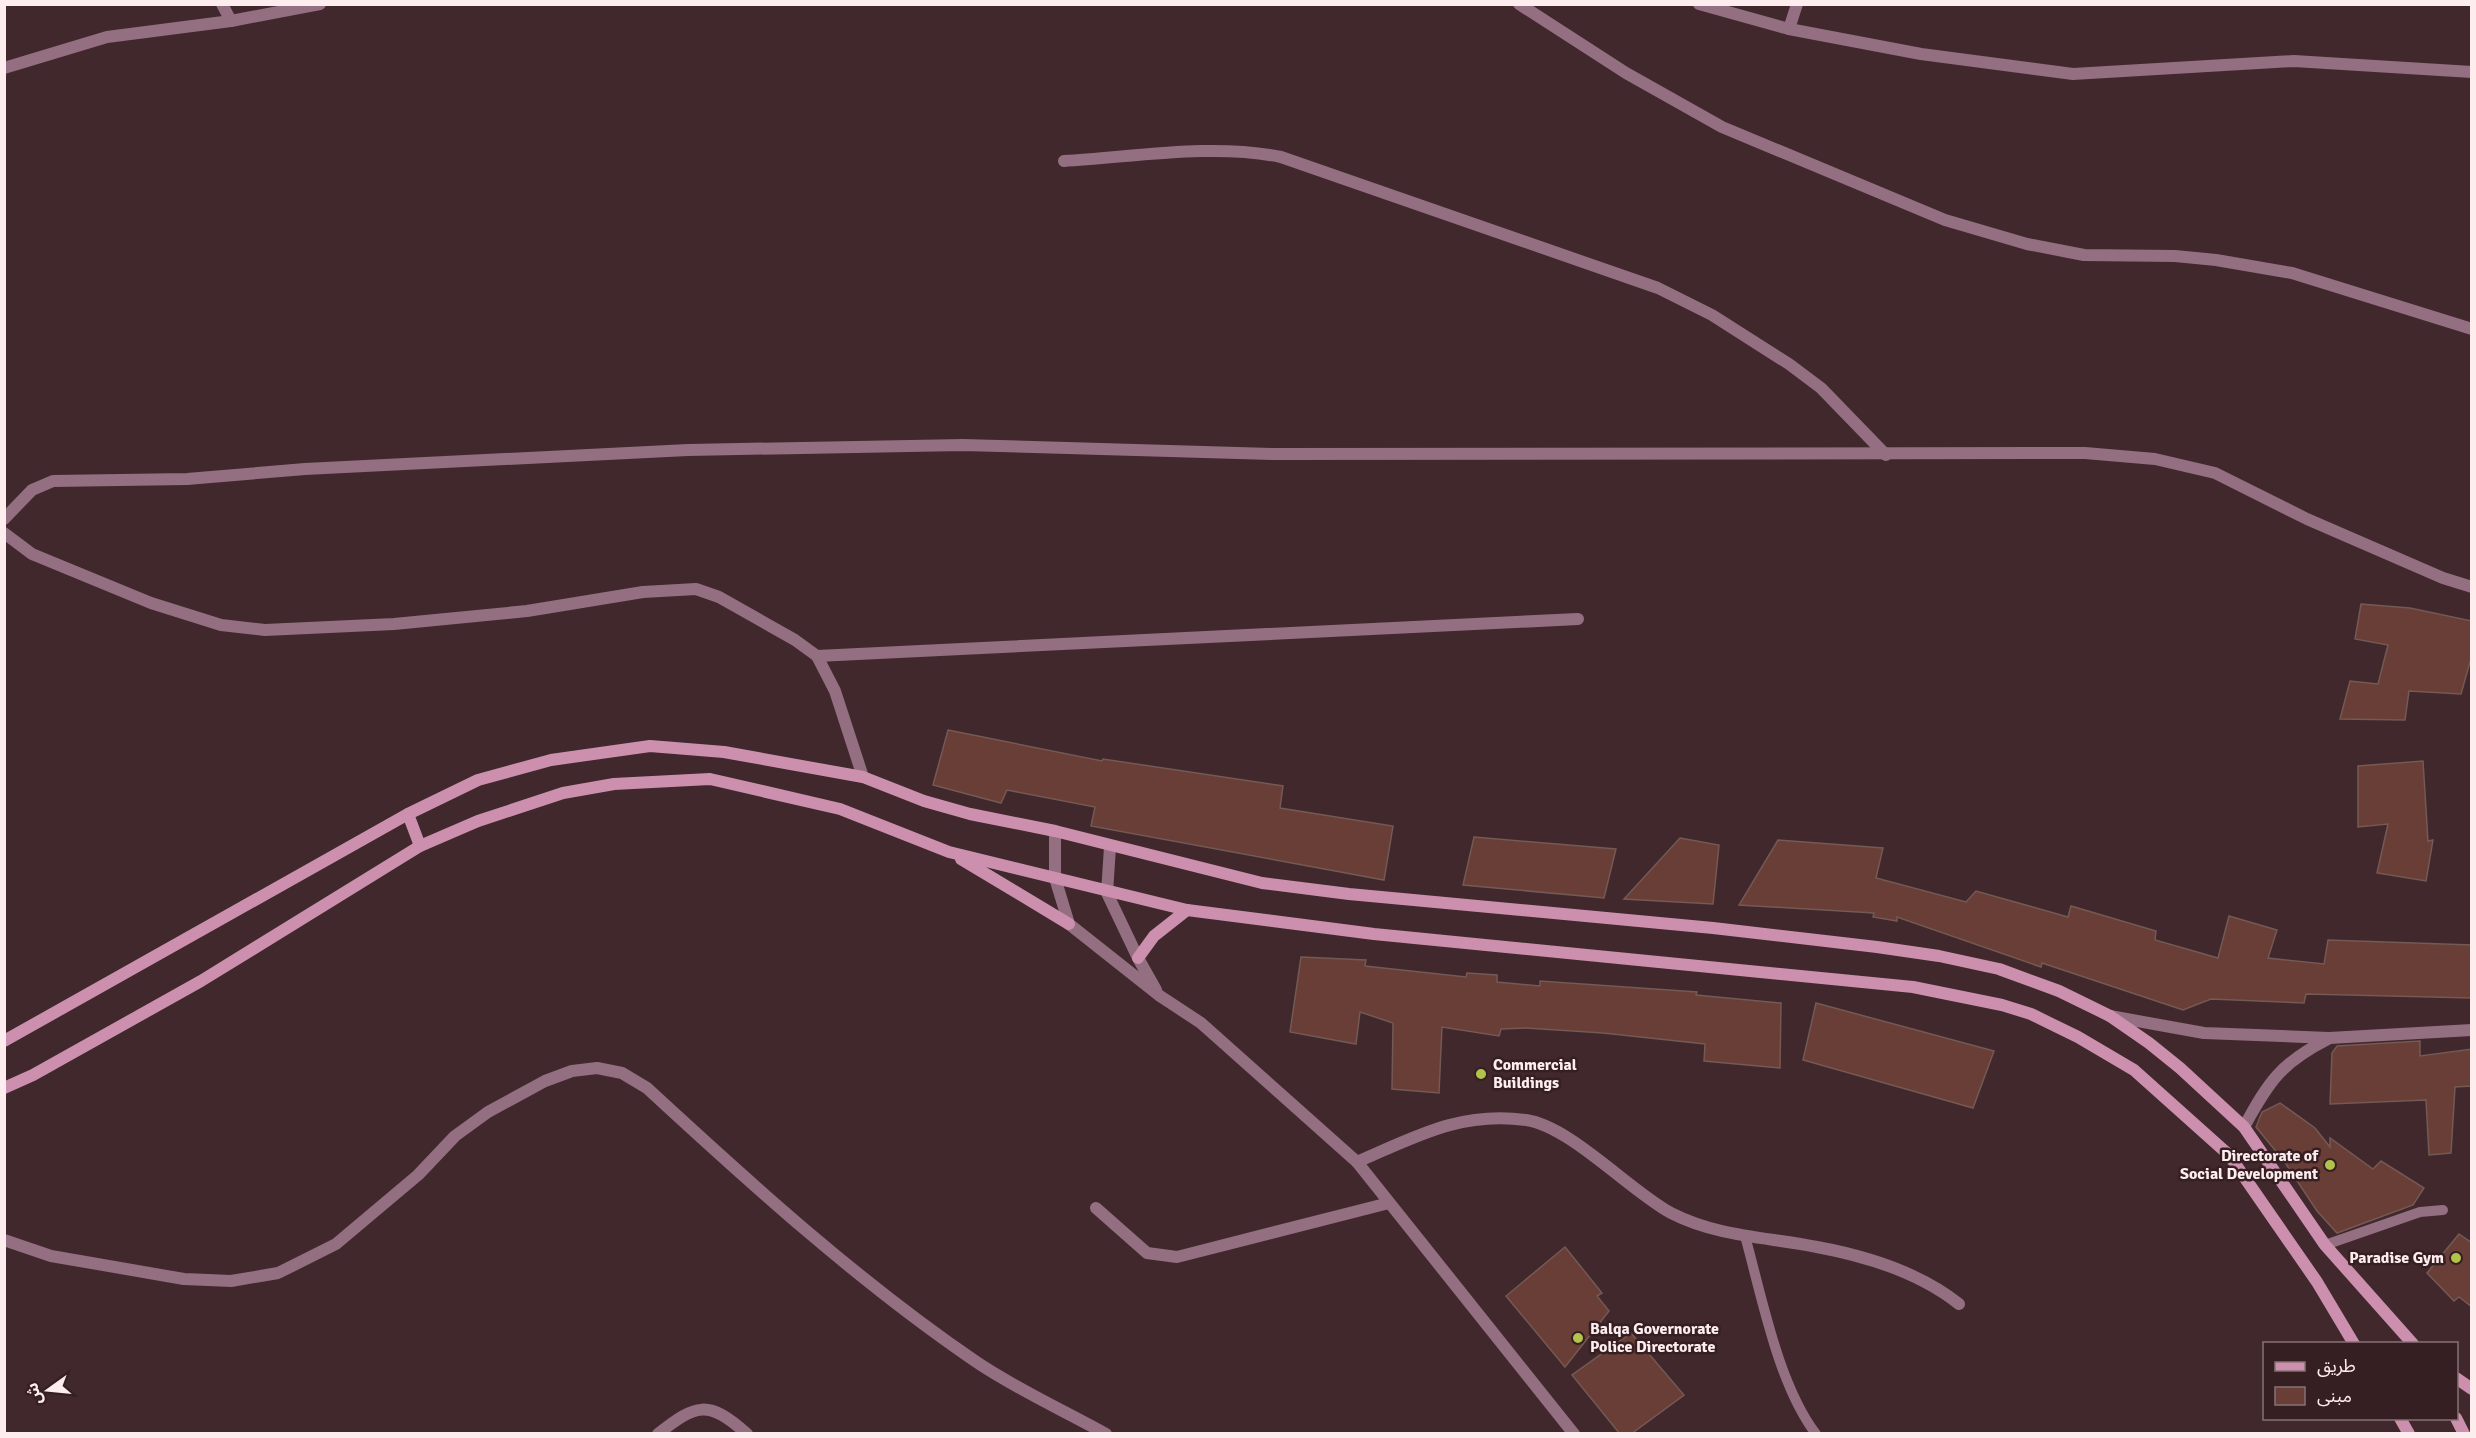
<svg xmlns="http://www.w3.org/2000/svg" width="2476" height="1438" font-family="Signika,'Noto Sans Arabic',sans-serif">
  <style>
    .building { fill: #693e37; stroke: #745954; stroke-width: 1.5 }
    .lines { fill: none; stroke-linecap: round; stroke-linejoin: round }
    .service { stroke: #946e81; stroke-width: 10 }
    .minor { stroke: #946e81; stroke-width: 12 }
    .secondary { stroke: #cc90ae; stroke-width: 12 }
    .poi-dot { fill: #b2c34c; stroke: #361f22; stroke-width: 2 }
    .labels { text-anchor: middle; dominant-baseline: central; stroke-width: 5; stroke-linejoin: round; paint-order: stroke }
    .poi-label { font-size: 16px; font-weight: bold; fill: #feedef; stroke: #361f22; text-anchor: start }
  </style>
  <rect width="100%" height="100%" fill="#40282c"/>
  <!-- building -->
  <g class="building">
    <path d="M2361,604l49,4 62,13v34l-11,39 -52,-3 -4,29 -65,-1 10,-38 28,3 10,-39 -33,-6z"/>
    <path d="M948,730l154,31 1,-2 180,27 -3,22 113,18 -9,54 -293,-54 4,-19 -88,-17 -6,13 -68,-18z"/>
    <path d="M2423,761l5,80 5,-1 -7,41 -49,-8 11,-49 -30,3v-61z"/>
    <path d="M1474,837l142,12 -12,49 -141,-13z"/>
    <path d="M1680,838l39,7 -6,59 -89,-5z"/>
    <path d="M1778,840l105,8 -7,30 90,24 10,-11 92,26 3,-11 85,25 -1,9 63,18 11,-42 48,14 -9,28 56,6 4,-24 144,5v53l-166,-4 -2,9 -93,-4 -28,11 -141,-47 -1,4 -144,-50v4l-24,-4 1,-4 -135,-8z"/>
    <path d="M1301,957l65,3 -1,6 101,11 1,-4 30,2v7l43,4v-5l157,11 -1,3 85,8 -1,65 -76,-7 1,-17 -102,-11 -77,-5 -25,1 -2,7 -57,-9 -3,66 -47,-4 1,-66 -33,-11 -4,32 -66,-12z"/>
    <path d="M1816,1003l178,48 -21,57 -170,-48z"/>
    <path d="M2420,1041v15l52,-7v37l-17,1 -4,66 -22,2 -3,-55 -96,4 2,-51 5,-7z"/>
    <path d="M2280,1103l35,25 15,19v-9l43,31 8,-8 43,27 -11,17 -76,28 -20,-22 -33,-50 -28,-34 6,-15z"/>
    <path d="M2459,1234l13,9v64l-13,-10 -5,4 -27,-28z"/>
    <path d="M1565,1247l37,46 -5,3 12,15 -44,56 -59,-71z"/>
    <path d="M1631,1333l53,62 -53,39h-11l-48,-59z"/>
  </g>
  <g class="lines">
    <!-- service -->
    <g class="service">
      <path d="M1745,1236c17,61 33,148 71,198"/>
      <path d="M2325,1245l95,-33 23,-2"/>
    </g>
    <!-- minor -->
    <g class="minor">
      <path d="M222,4l9,17"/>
      <path d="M1519,4l107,69 96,54 223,93 82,24 57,11 91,1 41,4 76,13 180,56"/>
      <path d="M1699,4l90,25 132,25 152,20 221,-13 178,11"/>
      <path d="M1789,29l8,-25"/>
      <path d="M4,68l103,-31 124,-16 89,-17"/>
      <path d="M1064,161c70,-4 149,-18 217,-4l377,131 54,27 77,49 32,24 65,67"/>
      <path d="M4,519l28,-29 21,-9 134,-2 118,-10 383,-19 275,-5 311,9 811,-1 70,6 60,14 92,46 136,59 29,9"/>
      <path d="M4,533l28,21 119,49 70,22 44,5 129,-6 133,-13 116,-19 53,-3 23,8 76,43 22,16 18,35 28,86"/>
      <path d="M817,656l761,-37"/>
      <path d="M1055,831v47l14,46 91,72 41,27 156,139 217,272"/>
      <path d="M1110,847l-3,46 31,65 18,32"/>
      <path d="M2110,1016l94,17 125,5 143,-8"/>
      <path d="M2244,1127c25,-46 37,-64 84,-88"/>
      <path d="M1357,1162c58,-25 103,-51 169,-42 44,6 104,71 145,93 47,24 96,24 146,34 49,9 103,26 142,57"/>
      <path d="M1096,1208l51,45 30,4 212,-54"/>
      <path d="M4,1240l47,16 133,23 47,2 47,-8 58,-29 82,-69 37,-39 33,-24 57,-31 27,-10 25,-3 25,5 25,15c104,96 211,193 328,273 41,28 88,49 131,73"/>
      <path d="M658,1434c38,-30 50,-35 89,0"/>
    </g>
    <!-- secondary -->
    <g class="secondary">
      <path d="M408,814l12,32"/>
      <path d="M961,859l108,65"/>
      <path d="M1138,958l16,-22 33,-26"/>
      <path d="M4,1041l404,-227 70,-34 73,-20 99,-14 74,6 139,25 61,24 46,13 85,17 207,52 87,11 364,34 164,19 62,9 60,13 60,22 51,25 39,27 31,25 64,59 81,118 88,99"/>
      <path d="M4,1088l29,-13 168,-94 219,-135 58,-25 85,-28 51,-9 96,-5 130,30 109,43 238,58 187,24 539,53 89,18 29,9 47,23 56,33 95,85 88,127 37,62"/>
      <path d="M2456,1378l16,11"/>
      <path d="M2400,1418l9,16"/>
      <path d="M2456,1418l8,16"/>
    </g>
  </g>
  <!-- markers -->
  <g class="poi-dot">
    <circle cx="1481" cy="1074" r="6"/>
    <circle cx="2330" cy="1165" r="6"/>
    <circle cx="2456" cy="1258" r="6"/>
    <circle cx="1578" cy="1338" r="6"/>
  </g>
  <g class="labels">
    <!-- poi labels -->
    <g class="poi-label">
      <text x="1493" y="1065">Commercial<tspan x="1493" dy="18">Buildings</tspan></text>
      <text x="2318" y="1156" text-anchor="end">Directorate of<tspan x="2318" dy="18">Social Development</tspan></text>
      <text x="2444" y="1258" text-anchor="end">Paradise Gym</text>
      <text x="1590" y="1329">Balqa Governorate<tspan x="1590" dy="18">Police Directorate</tspan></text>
    </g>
  </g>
  <!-- border -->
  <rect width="2476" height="1438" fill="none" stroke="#feedef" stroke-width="12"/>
  <!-- legend -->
  <rect x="2263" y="1342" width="195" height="78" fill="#361f22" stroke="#867174" stroke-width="1.5"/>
  <rect x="2275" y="1362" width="30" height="9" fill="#cc90ae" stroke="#867174" stroke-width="1.5"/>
  <text x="2317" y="1372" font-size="18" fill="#feedef">طريق</text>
  <rect x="2275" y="1387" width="30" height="18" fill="#693e37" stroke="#867174" stroke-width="1.5"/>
  <text x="2317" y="1402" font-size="18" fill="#feedef">مبنى</text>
  <!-- north arrow -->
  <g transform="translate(48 1390) rotate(255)" stroke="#361f22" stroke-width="4.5" paint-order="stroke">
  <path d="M0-4.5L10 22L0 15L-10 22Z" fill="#feedef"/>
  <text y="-9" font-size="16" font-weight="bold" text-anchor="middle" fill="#feedef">ش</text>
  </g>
</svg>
